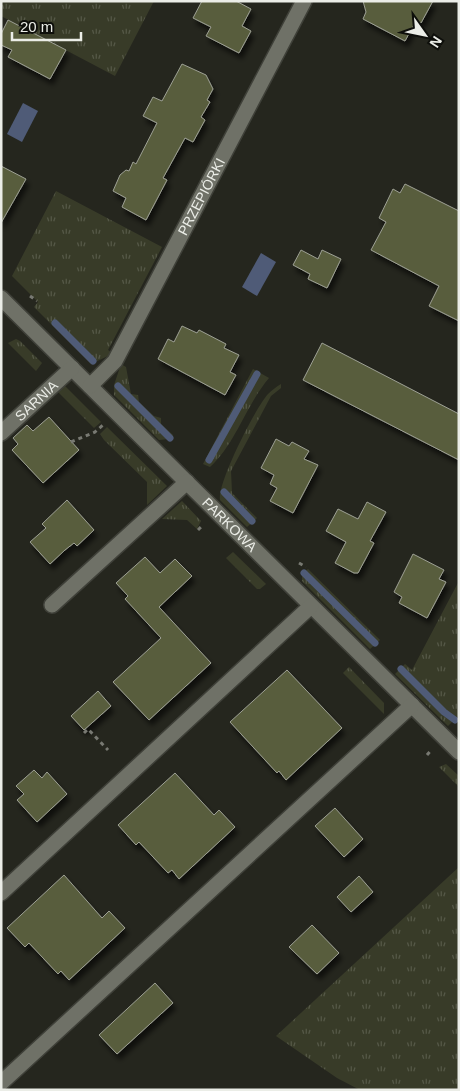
<svg xmlns="http://www.w3.org/2000/svg" width="460" height="1091" font-family="Helvetica,sans-serif">
  <style>
    .grass { fill: url(#grass-tufts) }
    .water { fill: #4f5b77 }
    .lines { fill: none; stroke-linecap: round; stroke-linejoin: round }
    .stream { stroke: #4f5b77; stroke-width: 7 }
    .building { fill: #585d3d; stroke: #9da094; filter: url(#shadow) }
    .minor-casing { stroke: #3f4039; stroke-width: 18 }
    .path { stroke: #787972; stroke-width: 3; stroke-dasharray: 4 4; stroke-linecap: butt }
    .minor { stroke: #6f7167; stroke-width: 15 }
    .labels { text-anchor: middle; dominant-baseline: central; stroke-width: 4.5; stroke-linejoin: round; paint-order: stroke }
    .street-label { font-size: 14px; fill: #ebede7; stroke: #0e0f0b }
  </style>
  <defs>
    <pattern id="grass-tufts" width="24" height="20" patternUnits="userSpaceOnUse" patternTransform="scale(1.25)"><rect width="24" height="20" fill="#383b28"/><path d="M3 7l-1-3M5 7V3M7 7l1-3M15 17l-1-3M17 17v-4M19 17l1-3" fill="none" stroke="#555847"/></pattern>
    <filter id="shadow"><feDropShadow dx="3" dy="5.5" stdDeviation="2.5" flood-color="#0009"/></filter>
  </defs>
  <rect width="100%" height="100%" fill="#25261e"/>
  <!-- grass -->
  <g class="grass">
    <path d="M1,1h153l-39,75 -114,-60z"/>
    <path d="M56,191l106,56 -54,103 3,2 -3,4 -17,8 -57,-57 4,-5 -26,-26z"/>
    <path d="M16,339l4,2 22,22 -6,8 -28,-28z"/>
    <path d="M121,364l5,3 5,27 7,1 1,7 15,14 7,2v6l12,11 -4,4 -10,1 -45,-45v-10z"/>
    <path d="M253,369l16,9c-23,27 -33,65 -59,89l-7,-3z"/>
    <path d="M281,384v4l-10,8 -40,75 1,22 25,25 -10,9 -27,-27c-3,-17 36,-93 48,-106 4,-4 8,-7 13,-10z"/>
    <path d="M64,385l37,37 -7,6 -37,-37z"/>
    <path d="M107,427l60,59 -20,19v-23l-43,-42 -4,-6z"/>
    <path d="M182,501l19,20 -4,8 -10,-9 -25,-1z"/>
    <path d="M233,552l33,32 -6,5h-3l-31,-31z"/>
    <path d="M308,569l72,71 -10,9 -68,-68v-7z"/>
    <path d="M459,581v134l-11,11 -53,-52 10,-10 7,6z"/>
    <path d="M349,667l35,36v11l-41,-41z"/>
    <path d="M446,764l13,12v11l-20,-20z"/>
    <path d="M459,867v223h-99l-23,-12 -61,-42z"/>
  </g>
  <!-- water -->
  <g class="water">
    <path d="M23,103l15,8 -16,31 -15,-8z"/>
    <path d="M261,253l15,9 -19,34 -15,-9z"/>
  </g>
  <g class="lines">
    <!-- stream -->
    <g class="stream">
      <path d="M55,323l38,38"/>
      <path d="M118,386l52,52"/>
      <path d="M209,460l48,-86"/>
      <path d="M224,492l28,29"/>
      <path d="M304,573l71,70"/>
      <path d="M401,669l43,43 11,8"/>
    </g>
  </g>
  <!-- building -->
  <g class="building">
    <path d="M202,1h34l15,8 -9,17 9,5 -12,22 -33,-17 5,-9 -18,-9z"/>
    <path d="M363,1h70l-12,22 -5,-2 -11,20 -42,-22 3,-7z"/>
    <path d="M8,20l58,30 -16,29 -42,-22 4,-7 -11,-5v-11z"/>
    <path d="M182,64l24,11 7,14 -6,11 3,2 -9,15 4,3 -12,22 -8,-4 -22,40 4,2 -21,40 -24,-13 4,-9 -13,-7 7,-16 6,-5 3,1 4,-9 3,2 21,-41 -14,-7 10,-19 9,4z"/>
    <path d="M1,166l25,13 -25,44z"/>
    <path d="M405,184l54,27v110l-30,-15 10,-20 -68,-36 15,-28 -7,-4 14,-29 7,4z"/>
    <path d="M301,250l17,9 4,-9 19,9 -14,29 -19,-9 2,-5 -17,-9z"/>
    <path d="M182,326l15,7 2,-3 27,14 -2,4 15,7 -9,17 6,3 -11,20 -67,-36 10,-20 6,3z"/>
    <path d="M322,343l137,71v46l-156,-80z"/>
    <path d="M49,417l30,33 -36,33 -31,-33 6,-6 -5,-6 14,-13 6,6z"/>
    <path d="M276,439l13,7 3,-4 17,9 -5,8 14,6 -25,48 -23,-12 7,-13 -7,-4 4,-9 -13,-7z"/>
    <path d="M67,500l27,30 -17,16 -3,-3 -9,7 -15,14 -20,-22 16,-14 -4,-4z"/>
    <path d="M367,502l19,10 -16,29 4,2 -16,30h-4l-19,-10 11,-21 -20,-11 12,-22 20,10z"/>
    <path d="M413,554l31,16 -5,9 7,3 -19,36 -28,-15 3,-6 -8,-5z"/>
    <path d="M145,557l15,16 15,-14 17,17 -33,31 52,56 -62,57 -36,-38 48,-44 -36,-39 3,-3 -12,-13z"/>
    <path d="M287,670l55,58 -56,52 -7,-9 -2,2 -47,-51z"/>
    <path d="M98,691l13,15 -27,24 -13,-14z"/>
    <path d="M34,770l8,8 5,-6 20,22 -30,28 -20,-22 7,-6 -8,-8z"/>
    <path d="M175,773l39,42 5,-5 16,17 -56,52 -7,-9 -4,3 -29,-31 -3,3 -18,-20z"/>
    <path d="M335,808l28,31 -19,18 -29,-31z"/>
    <path d="M64,875l38,43 7,-7 16,17 -56,52 -8,-9 -3,3 -29,-31 -4,4 -18,-19z"/>
    <path d="M359,876l14,16 -22,20 -14,-15z"/>
    <path d="M312,925l27,28 -22,21 -28,-27z"/>
    <path d="M155,983l18,20 -56,51 -18,-19z"/>
  </g>
  <g class="lines">
    <defs>
      <g id="minor">
        <path id="s1" d="M1,298l458,454"/>
        <path id="s2" d="M90,386l25,-25 189,-360"/>
        <path id="s3" d="M1,433l71,-65"/>
        <path d="M52,605l135,-123"/>
        <path d="M1,893l310,-287"/>
        <path d="M1,1083l411,-378"/>
      </g>
    </defs>
    <!-- minor casing -->
    <use href="#minor" class="minor-casing"/>
    <!-- path -->
    <g class="path">
      <path d="M30,296l7,5"/>
      <path d="M71,442l24,-10 9,-8"/>
      <path d="M198,530l5,-5"/>
      <path d="M299,563l7,4"/>
      <path d="M84,733l4,-4 20,21"/>
      <path d="M427,755l5,-6"/>
    </g>
    <!-- minor -->
    <use href="#minor" class="minor"/>
  </g>
  <g class="labels">
    <!-- street labels -->
    <g class="street-label">
      <text stroke="none"><textPath href="#s2" startOffset="221">PRZEPIÓRKI</textPath></text>
      <text stroke="none"><textPath href="#s3" startOffset="48">SARNIA</textPath></text>
      <text stroke="none"><textPath href="#s1" startOffset="322">PARKOWA</textPath></text>
    </g>
  </g>
  <!-- border -->
  <rect width="460" height="1091" fill="none" stroke="#ebede7" stroke-width="5"/>
  <!-- north arrow -->
  <g transform="translate(425 35) rotate(123)" stroke="#0e0f0b" stroke-width="4" paint-order="stroke">
  <path d="M0-4L9 19L0 12L-9 19Z" fill="#ebede7"/>
  <text y="-8" font-size="14" font-weight="bold" text-anchor="middle" fill="#ebede7">N</text>
  </g>
  <!-- scale -->
  <path d="M12 32v8h69v-8" fill="none" stroke="#ebede7" stroke-width="2.5"/>
  <text x="20" y="32" font-size="15" fill="#ebede7" stroke="#0e0f0b" stroke-width="4" paint-order="stroke">20 m</text>
</svg>
